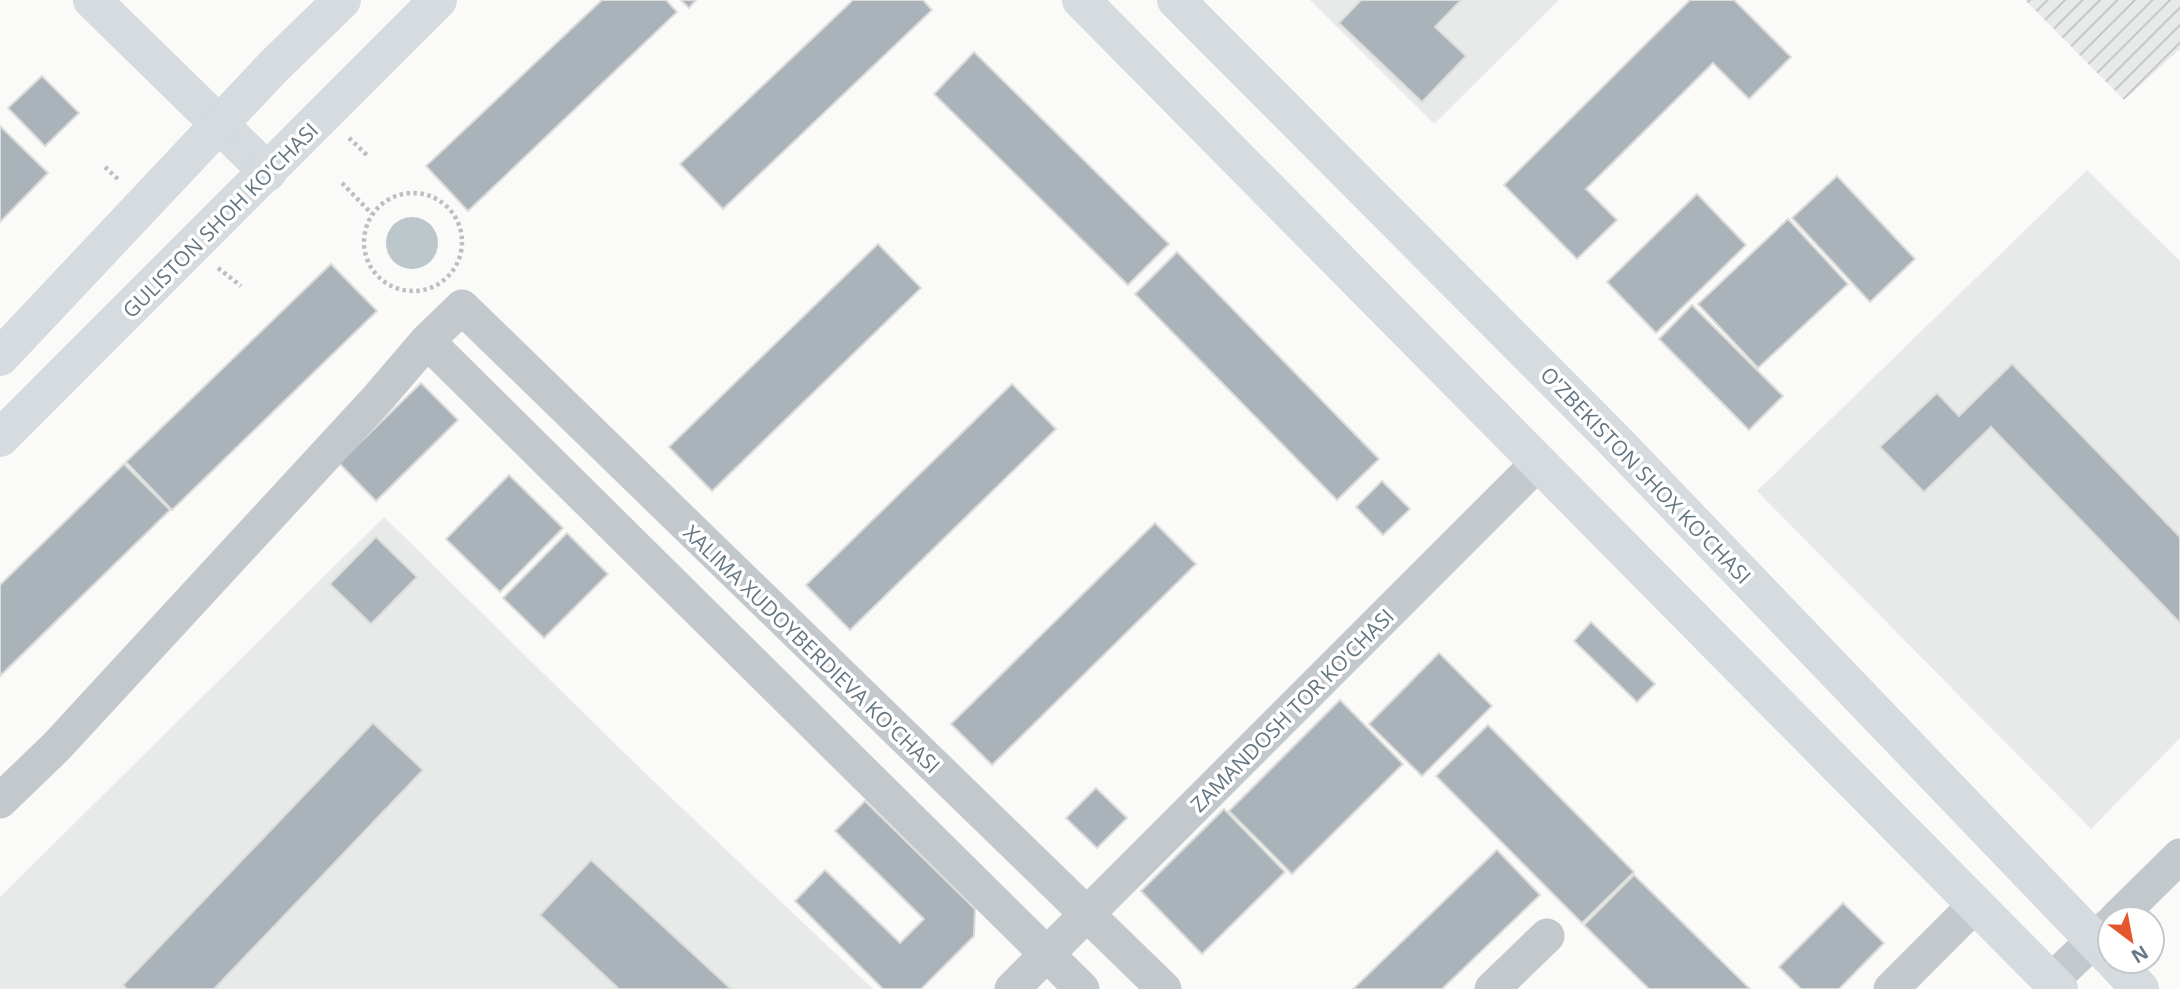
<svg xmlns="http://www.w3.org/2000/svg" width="2180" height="989" font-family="'Open Sans',sans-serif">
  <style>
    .built { fill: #e8e9e9 }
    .industrial { fill: url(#industrial-furrows) }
    .water { fill: #bbc7cb }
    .building { fill: #aab3b9; stroke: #dcdcda; stroke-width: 2 }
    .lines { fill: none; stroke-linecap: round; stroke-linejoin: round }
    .path { stroke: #bbbfc2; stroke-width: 4.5; stroke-dasharray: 3.5 3.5; stroke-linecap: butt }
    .street { stroke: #c3c8cc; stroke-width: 35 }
    .secondary { stroke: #d6dbdf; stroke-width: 38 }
    .labels { text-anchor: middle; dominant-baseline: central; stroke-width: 7; stroke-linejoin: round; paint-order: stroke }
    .street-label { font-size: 21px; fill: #657683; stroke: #fff }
  </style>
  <defs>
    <pattern id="industrial-furrows" width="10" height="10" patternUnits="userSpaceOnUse" patternTransform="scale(1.75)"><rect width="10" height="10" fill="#e8e9e9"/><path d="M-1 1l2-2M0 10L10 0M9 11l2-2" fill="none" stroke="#c0c1c2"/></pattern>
  </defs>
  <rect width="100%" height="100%" fill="#fafaf8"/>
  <!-- built -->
  <g class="built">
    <path d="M1310,0h249l-125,124z"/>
    <path d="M2087,170l93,91v477l-89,91 -334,-338z"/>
    <path d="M384,517l262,257 227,215h-873v-92z"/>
  </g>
  <!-- industrial -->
  <path class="industrial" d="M2025,0h155v49l-56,51z"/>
  <!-- water -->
  <circle class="water" cx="412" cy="243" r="26"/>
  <!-- building -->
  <g class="building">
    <path d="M602,0h64l11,12 -209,199 -42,-45z"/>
    <path d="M681,0h15l-7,8z"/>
    <path d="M853,0h70l9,10 -209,199 -43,-45z"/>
    <path d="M1361,0h100l-26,27 31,29 -44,46 -83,-79z"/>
    <path d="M1690,0h44l57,57 -42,42 -36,-36 -127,126 31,31 -40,39 -73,-74z"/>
    <path d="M974,52l195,192 -41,41 -194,-191z"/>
    <path d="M42,76l37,37 -34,33 -37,-38z"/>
    <path d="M0,126l48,47 -48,49z"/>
    <path d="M1837,176l78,83 -45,43 -78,-84z"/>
    <path d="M1697,194l49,51 -90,88 -49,-51z"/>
    <path d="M1788,219l60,65 -90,84 -60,-64z"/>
    <path d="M878,244l43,44 -209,203 -43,-44z"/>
    <path d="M1177,252l202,207 -42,41 -202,-206z"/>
    <path d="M331,264l46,47 -205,199 -46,-48z"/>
    <path d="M1692,305l91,91 -34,34 -90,-91z"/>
    <path d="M2012,364l168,173v86l-189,-196 -67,65 -44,-45 57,-54 22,23z"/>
    <path d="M421,383l37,37 -82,81 -37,-38z"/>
    <path d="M1012,384l44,45 -206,201 -44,-45z"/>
    <path d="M124,464l46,46 -170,166v-91z"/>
    <path d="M509,475l54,53 -63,64 -54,-53z"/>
    <path d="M1382,481l28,28 -27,26 -27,-28z"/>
    <path d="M1155,523l41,41 -204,201 -41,-41z"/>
    <path d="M567,533l41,41 -64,64 -41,-40z"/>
    <path d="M376,537l41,40 -46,47 -41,-40z"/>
    <path d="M1591,622l64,62 -18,18 -63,-61z"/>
    <path d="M1439,653l53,53 -70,70 -53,-52z"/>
    <path d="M1340,700l63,64 -111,110 -63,-63z"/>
    <path d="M373,723l50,47 -209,219h-87l-4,-4z"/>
    <path d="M1488,725l146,147 -52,51 -146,-147z"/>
    <path d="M1096,788l31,30 -30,30 -31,-30z"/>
    <path d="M865,801l110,108 -1,27 -53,53h-38l-88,-88 30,-31 75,73 24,-24 -89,-88z"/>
    <path d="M1224,809l61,63 -83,82 -61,-63z"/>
    <path d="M1497,850l43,45 -98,94h-89z"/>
    <path d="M591,860l140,129h-112l-79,-74z"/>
    <path d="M1634,875l116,114h-101l-65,-64z"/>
    <path d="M1843,903l41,40 -45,46h-38l-22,-22z"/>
  </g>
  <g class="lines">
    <!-- path -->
    <g class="path">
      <path d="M349,138l20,19"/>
      <path d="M105,167l15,14"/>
      <path d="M342,183l30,31"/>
      <circle cx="413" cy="242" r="49"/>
      <path d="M218,268l23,18"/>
    </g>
    <!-- street -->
    <g class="street">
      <path d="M427,341l655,648"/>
      <path d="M0,801l57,-55 322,-349 48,-56 35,-34 702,682"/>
      <path d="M2116,919l64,-63"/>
      <path d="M2051,981l59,-56"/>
      <path d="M1012,989l525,-525"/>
      <path d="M1492,989l55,-53"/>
      <path d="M1891,989l84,-84"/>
    </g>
    <!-- secondary -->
    <g class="secondary">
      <path d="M92,0l176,172"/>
      <path d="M1081,0l978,989"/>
      <path d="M1176,0l437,439 497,518"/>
      <path d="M0,357l274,-291 68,-66"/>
      <path d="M0,438l438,-438"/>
      <path d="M2114,961l26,28"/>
    </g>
  </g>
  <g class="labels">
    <!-- street labels -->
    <g class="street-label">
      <text transform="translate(220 220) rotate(-45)">GULISTON SHOH KO'CHASI</text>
      <text transform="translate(1646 475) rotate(46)">O'ZBEKISTON SHOX KO'CHASI</text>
      <text transform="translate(812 649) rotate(44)">XALIMA XUDOYBERDIEVA KO'CHASI</text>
      <text transform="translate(1292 710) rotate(-45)">ZAMANDOSH TOR KO'CHASI</text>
    </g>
  </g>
  <!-- north arrow -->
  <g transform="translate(2131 940) rotate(148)"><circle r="33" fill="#ffffff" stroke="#c1c8cd" stroke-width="2"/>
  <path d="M0-5L12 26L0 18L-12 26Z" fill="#e4572e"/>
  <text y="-10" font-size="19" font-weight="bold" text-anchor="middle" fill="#657683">N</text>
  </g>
</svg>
